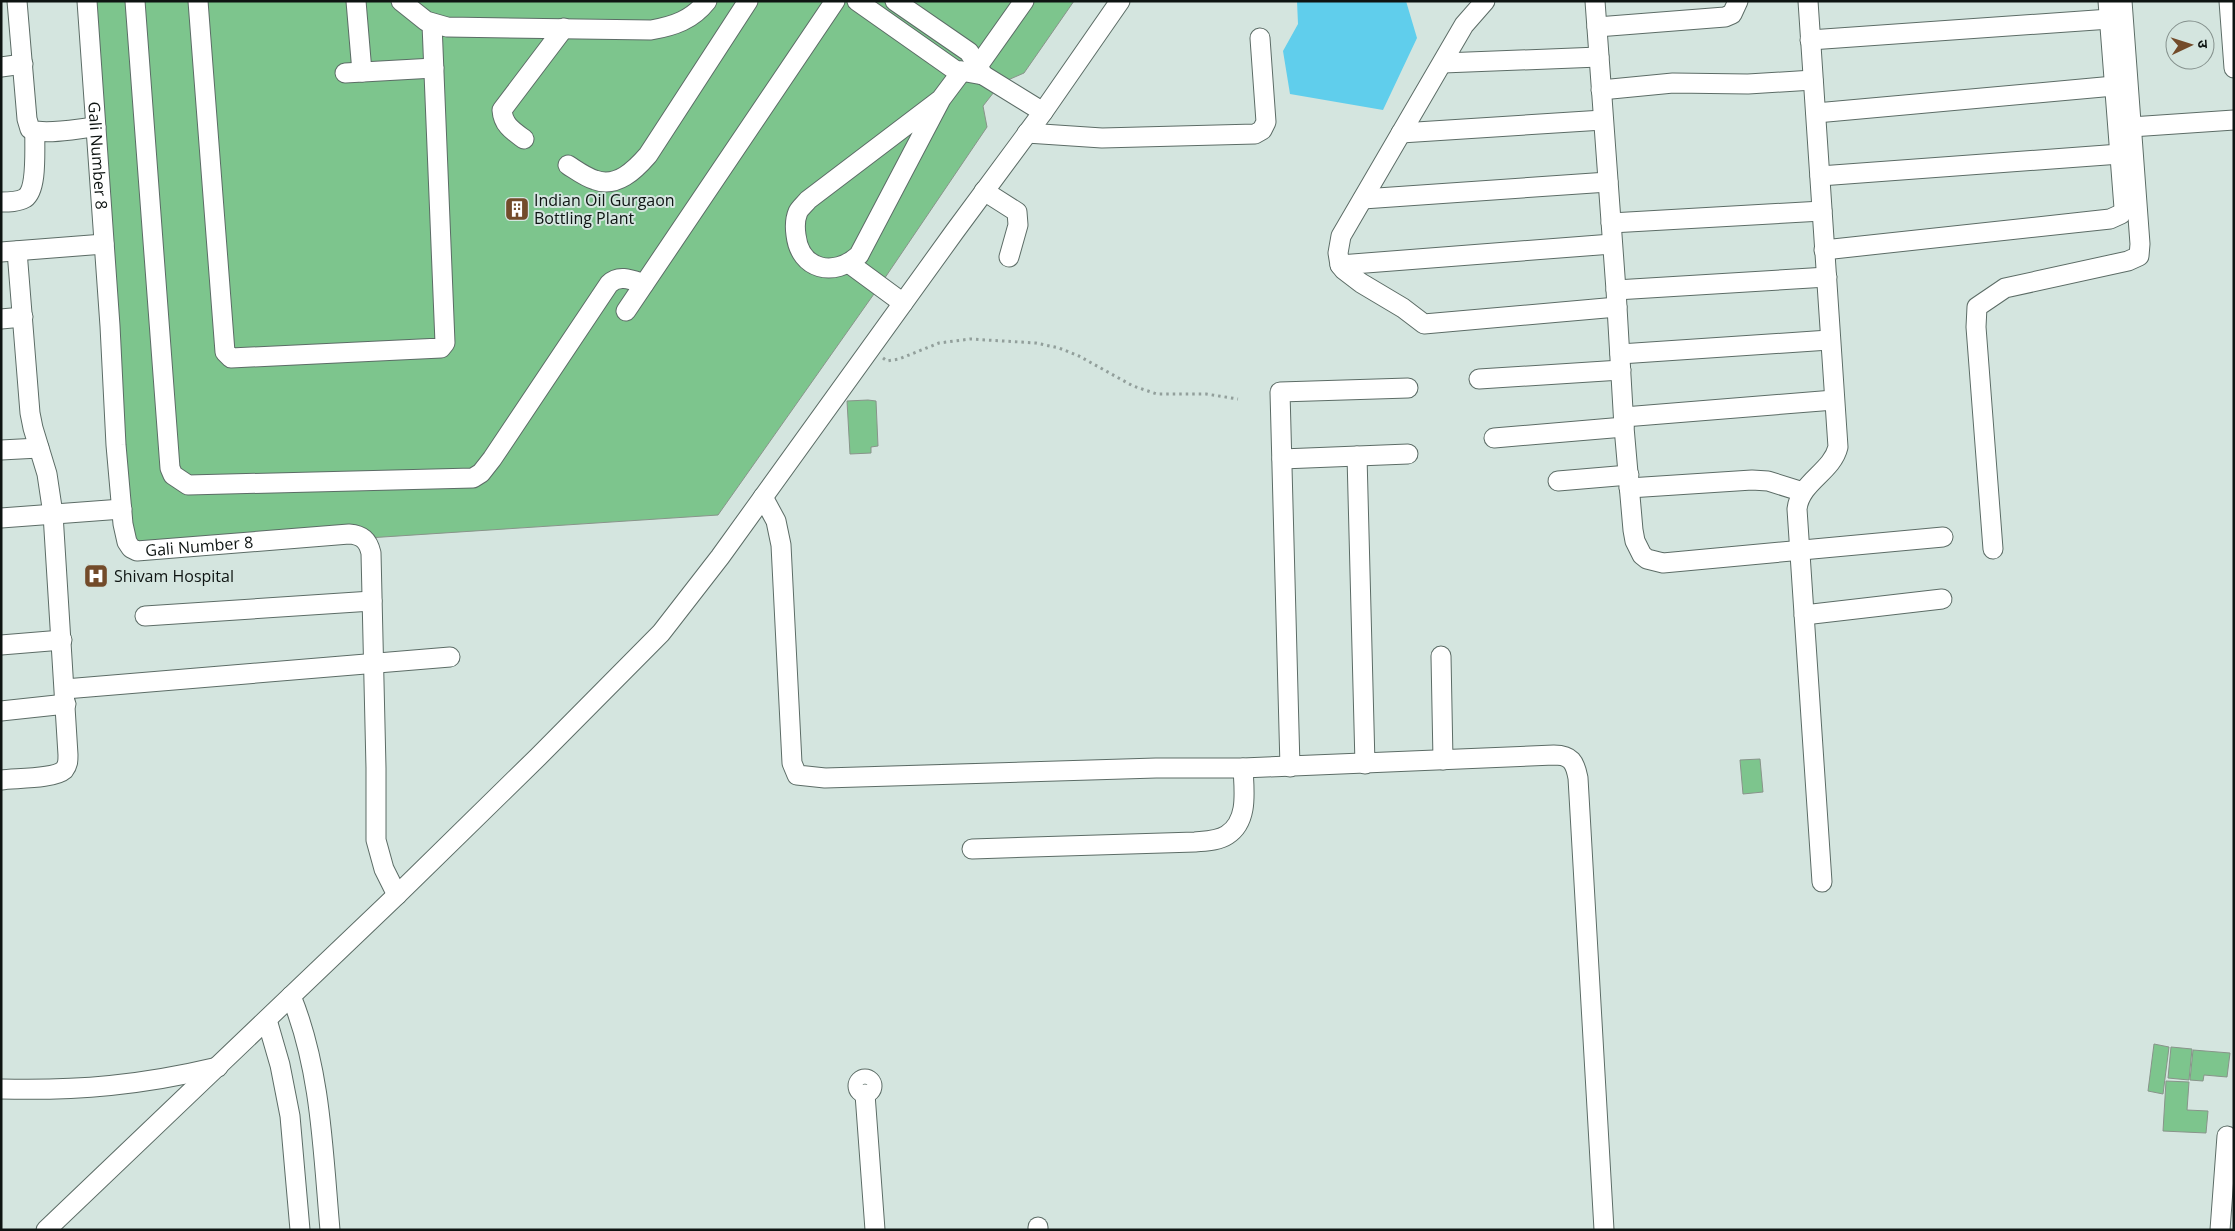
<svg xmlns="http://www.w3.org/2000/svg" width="2235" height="1231" font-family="'Open Sans','Noto Sans Devanagari',sans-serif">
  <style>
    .water { fill: #60ceec }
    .building { fill: #7dc58d; stroke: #88948a }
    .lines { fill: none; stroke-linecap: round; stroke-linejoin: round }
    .minor-casing { stroke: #5c6c66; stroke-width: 21 }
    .path { stroke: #929f9b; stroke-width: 3; stroke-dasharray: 2.5 4; stroke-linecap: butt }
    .minor { stroke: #fff; stroke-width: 19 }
    .labels { text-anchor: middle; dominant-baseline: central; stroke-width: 4; stroke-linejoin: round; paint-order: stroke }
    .street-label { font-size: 16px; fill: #0e1412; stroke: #d4e5df }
    .poi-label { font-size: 16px; fill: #0e1412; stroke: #d4e5df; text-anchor: start }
  </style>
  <rect width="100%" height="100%" fill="#d4e5df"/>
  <!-- water -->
  <path class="water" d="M1297,1h109l11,37 -34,72 -93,-16 -7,-43 15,-27z"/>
  <!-- building -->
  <g class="building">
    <path d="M90,1h984l-50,72 -23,10 -18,23 4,21 -111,164 -158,224 -594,39z"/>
    <path d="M868,400l8,1 2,45 -7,1v6l-21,1 -3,-53z"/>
    <path d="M1760,759l3,33 -20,2 -3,-34z"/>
    <path d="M2154,1044l15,3 -6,47 -15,-3z"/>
    <path d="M2171,1047l21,2 -3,31 -21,-2z"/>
    <path d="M2193,1050l37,3 -3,24 -23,-2 -1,6 -13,-1z"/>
    <path d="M2166,1081l23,1 -2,28 21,1 -2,22 -43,-2z"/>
  </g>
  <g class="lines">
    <defs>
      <g id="minor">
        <path d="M17,1l10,118 3,10c14,7 50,-1 66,-2"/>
        <path id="s1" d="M87,1l23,325 6,119 7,79 4,18 4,6 6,3 212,-17c13,1 19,6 22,19l5,215v72l8,29 13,26"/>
        <path d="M135,1l35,467 3,7 15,10 285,-7 8,-5 11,-14 117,-175c10,-10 23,-4 35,0"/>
        <path d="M198,1l27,351 6,6 210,-10 4,-5 -13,-319"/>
        <path d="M356,1l6,71"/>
        <path d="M401,1l25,20 21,6 204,3c23,-4 41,-10 56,-29"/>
        <path d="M857,1l98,69 28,5 60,37"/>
        <path d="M895,1l74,51 14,23"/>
        <path d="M1485,1l-21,24 -123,211 -3,17 2,12 4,5 17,13 42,25 21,16 193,-17"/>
        <path d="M1595,1l21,289 8,137 9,103 2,11 7,14 5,4 16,4 280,-26"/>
        <path d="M1808,1c10,149 20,297 30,446 -6,25 -38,35 -41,62l25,373"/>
        <path d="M2229,1l5,67"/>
        <path d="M1597,27l128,-10 7,-3 6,-13"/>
        <path d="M1810,40l300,-21"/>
        <path d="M1443,63l156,-6"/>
        <path d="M978,66l46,-65"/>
        <path d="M1,67l22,-3"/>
        <path d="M345,73l89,-5"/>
        <path d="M1601,90l72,-7 75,1 65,-4"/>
        <path d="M941,99l-82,156c-25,23 -59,15 -63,-20 -1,-7 -1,-16 2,-23 2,-4 7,-8 10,-12l133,-101 21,-28"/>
        <path d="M1816,113l298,-27"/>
        <path d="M2131,127l103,-7"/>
        <path d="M1027,133l75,5 153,-4 7,-4 4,-8 -6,-84"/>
        <path d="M1401,133l202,-13"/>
        <path d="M524,139c-11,-8 -21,-14 -22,-29l62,-82"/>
        <path d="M568,165c8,5 17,12 27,15 22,8 40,-10 53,-25l100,-154"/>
        <path d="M1820,176l300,-22"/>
        <path d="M984,191l33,21 1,13 -9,32"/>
        <path d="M1363,199l245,-17"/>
        <path d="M1,202c8,0 17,0 24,-4 13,-9 9,-51 10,-66"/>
        <path d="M1611,223l211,-12"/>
        <path d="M1824,250l286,-31 11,-5 3,-6 -16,-207"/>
        <path d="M1,252l103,-8"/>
        <path d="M850,264l53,39"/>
        <path d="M1340,265l272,-21"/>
        <path d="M1616,290l211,-13"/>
        <path d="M626,311l209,-310"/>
        <path d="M1,319l22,-2"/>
        <path d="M1620,354l209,-14"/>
        <path d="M1479,379l142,-9"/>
        <path d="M1624,417l210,-17"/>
        <path d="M1494,438l130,-11"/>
        <path d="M1,450l38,-2"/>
        <path d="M1357,456l8,308"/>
        <path d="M1282,459l126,-5"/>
        <path d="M1558,481l71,-6"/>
        <path d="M1629,488l123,-8 16,1 35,11"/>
        <path d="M763,497l13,24 5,24 11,218 5,12 28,3 331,-10h87l311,-13c17,0 21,7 24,23l26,452"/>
        <path d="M1,518l121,-9"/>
        <path d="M1993,549l-17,-222 1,-20 28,-19 123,-27 11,-5 1,-12 -18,-243"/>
        <path d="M1804,615l138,-16"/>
        <path d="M145,616l227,-15"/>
        <path d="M1,645l61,-5"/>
        <path d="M1441,656l2,104"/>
        <path d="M65,689l385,-32"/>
        <path d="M1,711l65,-7"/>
        <path d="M1290,767l-10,-375 128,-4"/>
        <path d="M1,780c14,-2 53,-1 63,-10 4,-5 4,-9 4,-15l-15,-241 -6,-40 -14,-46 -3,-15 -13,-162"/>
        <path d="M972,849l223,-7c10,-1 23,-1 32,-7 22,-14 17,-45 16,-67"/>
        <path d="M291,996c30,73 32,156 39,234"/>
        <path d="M267,1020l13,45 10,51 10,114"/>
        <circle cx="865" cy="1086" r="7"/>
        <path d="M1,1089c78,2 141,-4 217,-22"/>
        <path d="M865,1094l10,136"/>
        <path d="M1038,1227v3"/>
        <path d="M46,1230l351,-335 141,-138 123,-124 59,-76 235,-326 88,-119 77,-111"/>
        <path d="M2220,1230l7,-94"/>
      </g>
    </defs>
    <!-- minor casing -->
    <use href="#minor" class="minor-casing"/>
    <!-- path -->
    <path class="path" d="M883,358l4,3 12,-2 40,-16 31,-4 66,4 23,5 20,8 54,30 24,8h49l32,5"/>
    <!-- minor -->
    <use href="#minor" class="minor"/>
  </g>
  <!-- icons -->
  <defs>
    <symbol id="building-square" viewBox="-11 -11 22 22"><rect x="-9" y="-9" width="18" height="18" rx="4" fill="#734b2a" stroke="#d4e5df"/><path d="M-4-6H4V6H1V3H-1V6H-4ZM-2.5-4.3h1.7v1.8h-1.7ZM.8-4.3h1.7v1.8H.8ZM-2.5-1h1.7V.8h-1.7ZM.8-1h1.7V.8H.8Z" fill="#fff"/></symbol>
    <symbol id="hospital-square" viewBox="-11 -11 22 22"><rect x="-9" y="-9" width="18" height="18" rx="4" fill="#734b2a" stroke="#d4e5df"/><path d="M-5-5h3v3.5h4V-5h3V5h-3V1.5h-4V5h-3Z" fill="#fff"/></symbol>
  </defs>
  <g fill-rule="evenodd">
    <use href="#building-square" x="503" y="195" width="28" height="28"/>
    <use href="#hospital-square" x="82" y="562" width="28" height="28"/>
  </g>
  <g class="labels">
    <!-- street labels -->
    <g class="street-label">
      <text stroke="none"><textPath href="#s1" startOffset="155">Gali Number 8</textPath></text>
      <text stroke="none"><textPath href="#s1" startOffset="619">Gali Number 8</textPath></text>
    </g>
    <!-- poi labels -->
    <g class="poi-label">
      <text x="534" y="200">Indian Oil Gurgaon<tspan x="534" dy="18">Bottling Plant</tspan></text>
      <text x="114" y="576">Shivam Hospital</text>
    </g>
  </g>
  <!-- border -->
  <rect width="2235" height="1231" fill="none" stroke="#0e1412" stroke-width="5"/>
  <!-- north arrow -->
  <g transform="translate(2190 45) rotate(86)"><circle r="24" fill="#d4e5df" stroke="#85918d"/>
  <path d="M0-4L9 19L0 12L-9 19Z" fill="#734b2a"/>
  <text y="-8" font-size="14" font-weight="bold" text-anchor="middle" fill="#0e1412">उ</text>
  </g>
</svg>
